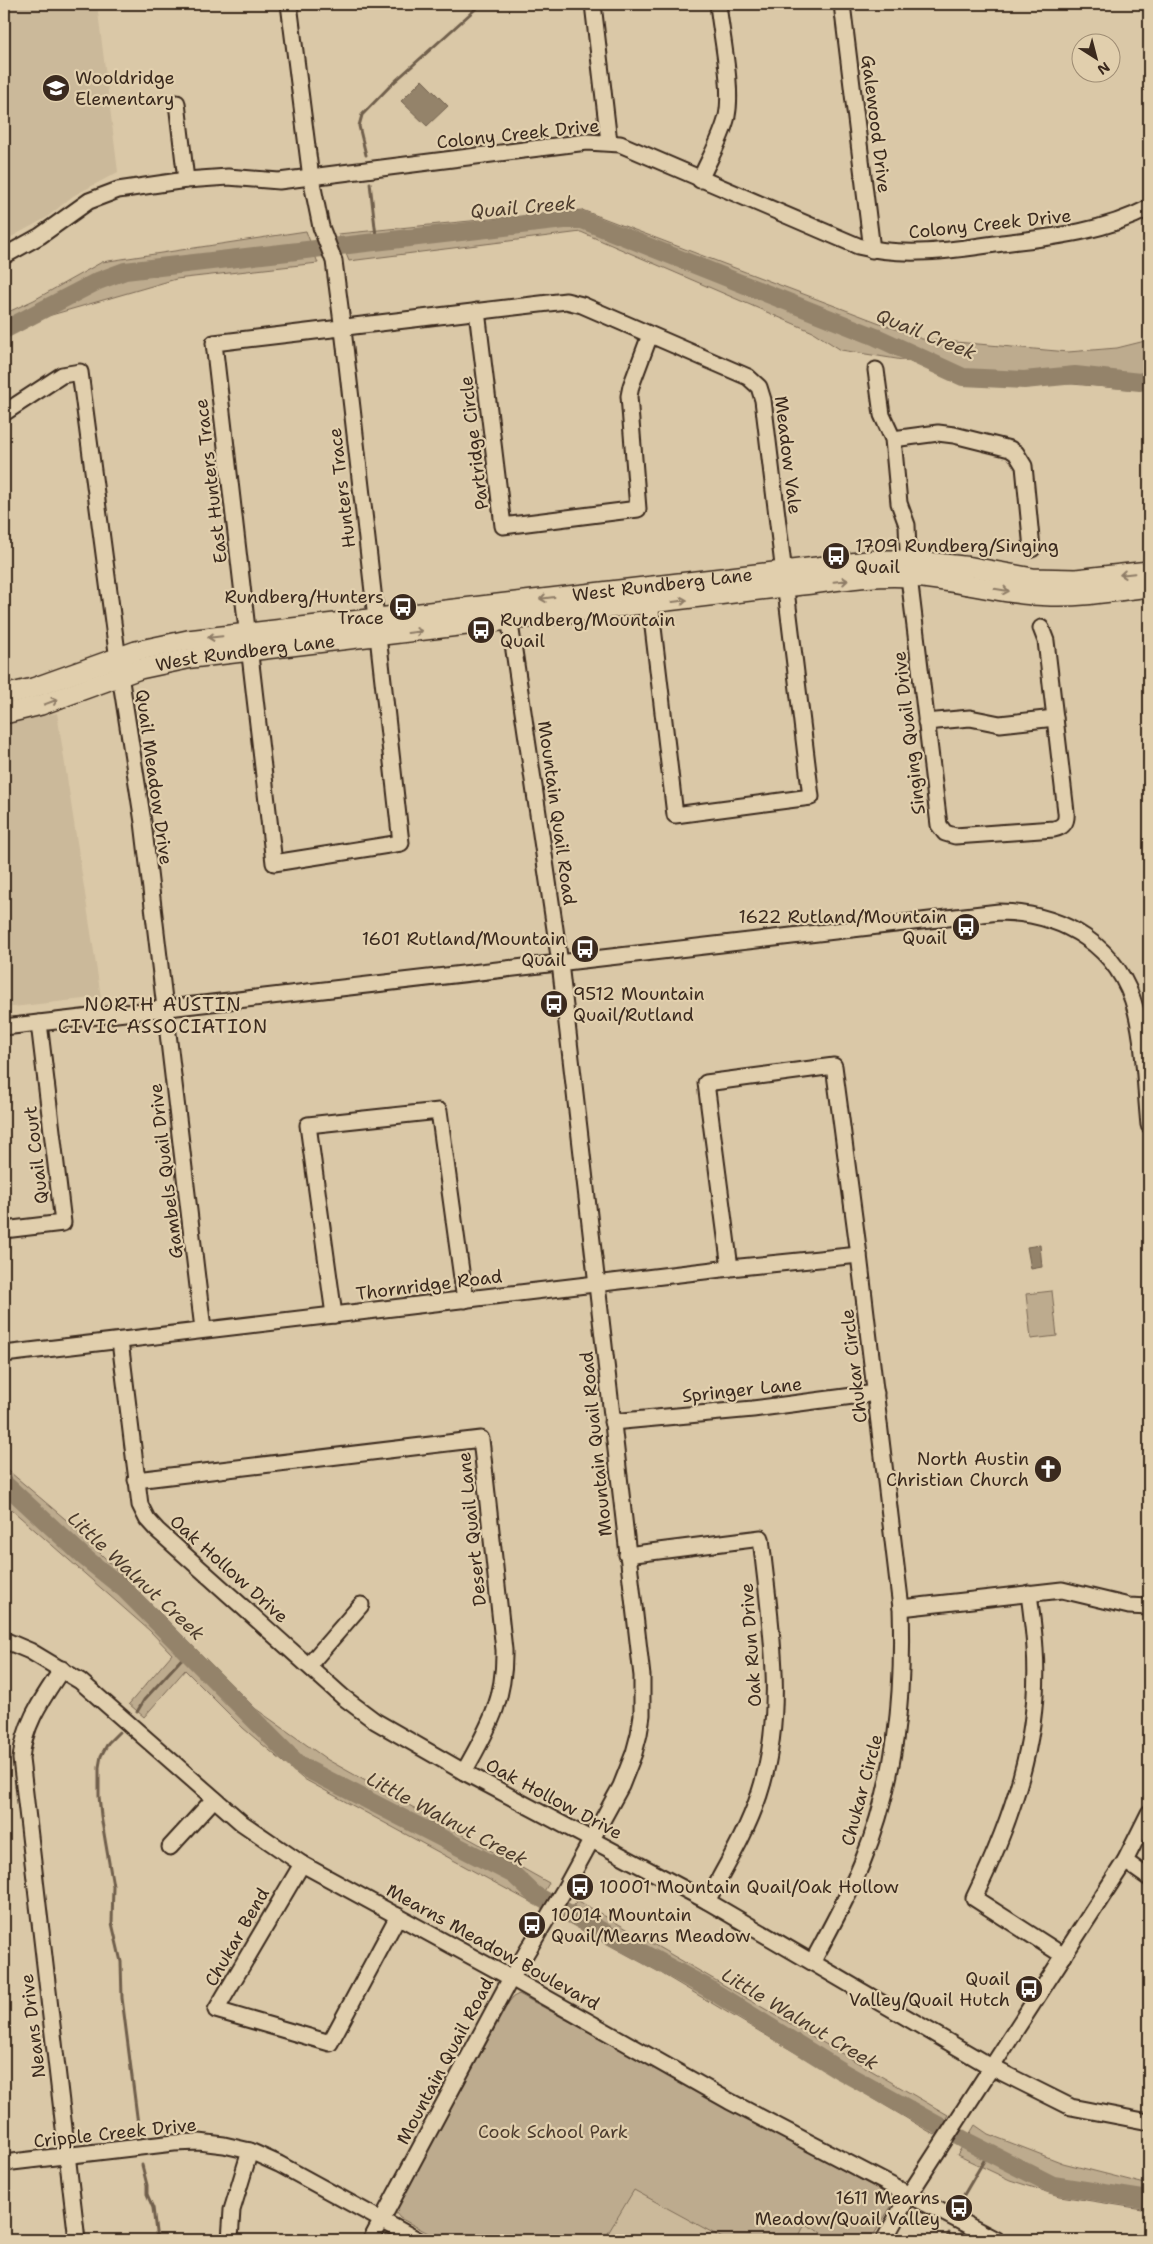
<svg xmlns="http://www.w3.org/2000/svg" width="1153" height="2244" font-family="'Shantell Sans',sans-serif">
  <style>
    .built { fill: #cbb99a }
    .green { fill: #bdab8e; stroke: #7c6a56 }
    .water { fill: #94836b; stroke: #705f4c }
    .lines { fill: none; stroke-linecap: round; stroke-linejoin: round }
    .stream { stroke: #705f4c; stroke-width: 3 }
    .river { stroke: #94836b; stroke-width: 18 }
    .minor-casing { stroke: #3b2a1e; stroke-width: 19 }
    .major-casing { stroke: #3b2a1e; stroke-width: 22 }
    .minor { stroke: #e1cfad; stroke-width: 15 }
    .major { stroke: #e1cfad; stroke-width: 19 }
    .oneway { stroke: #8e7c66 }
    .labels { text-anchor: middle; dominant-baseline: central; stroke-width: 4.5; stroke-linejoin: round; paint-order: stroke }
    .poi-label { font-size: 18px; fill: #3b2a1e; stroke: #e1cfad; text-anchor: start }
    .street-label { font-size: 18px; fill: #3b2a1e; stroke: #e1cfad }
    .park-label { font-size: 18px; fill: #4e3d2f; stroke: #e1cfad }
    .water-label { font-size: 19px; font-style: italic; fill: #4d3c2d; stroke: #e1cfad }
    .neighbourhood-label { font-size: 19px; letter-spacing: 1px; fill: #3b2a1e; stroke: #e1cfad }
  </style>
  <rect width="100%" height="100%" fill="#dac8a7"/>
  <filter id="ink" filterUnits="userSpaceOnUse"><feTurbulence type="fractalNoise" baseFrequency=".02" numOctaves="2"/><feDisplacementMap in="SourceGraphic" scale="10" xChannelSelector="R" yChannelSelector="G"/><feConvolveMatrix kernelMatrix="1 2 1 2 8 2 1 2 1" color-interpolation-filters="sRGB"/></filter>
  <g filter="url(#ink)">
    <!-- built -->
    <g class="built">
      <path d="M4,4h93l21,168 -45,24 -27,22 -42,23z"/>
      <path d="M57,713l44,284 -97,11v-286z"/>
      <path d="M634,2190l92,50h-122z"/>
      <path d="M805,2224l31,16h-39z"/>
    </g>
    <!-- green -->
    <g class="green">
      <path d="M582,210l340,129 146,13 49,-4 32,-8v45l-20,4 -57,-5h-98l-65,-23 -68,-11 -28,-18 -232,-100 -232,29 -11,-27z"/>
      <path d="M306,231l12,32 -142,16 -135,39 -37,19v-23l30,-14 68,-38z"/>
      <path d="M1052,1291l5,45 -26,3 -5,-45z"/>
      <path d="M4,1467l67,57 185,185 72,51 221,123 -13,22 -234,-127 -59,-50 -58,-58 -41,47 -15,-13 43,-50 -22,-23 -146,-128z"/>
      <path d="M577,1900l371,215 -13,20 -276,-163 -94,-51z"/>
      <path d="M519,1994l375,204 1,2 -22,36 -37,4 -31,-16 -8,16h-71l-92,-50 -30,50h-163l-41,-22 -5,-6 3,-6 111,-204 4,-5z"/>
      <path d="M975,2125l13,9 75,29 86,22v25l-89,-14 -50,-16 -53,-25z"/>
    </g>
    <!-- water -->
    <g class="water">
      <path d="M422,80l26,26 -21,20 -26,-25z"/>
      <path d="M1040,1245l2,22 -11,2 -4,-22z"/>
    </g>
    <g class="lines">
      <!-- stream -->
      <g class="stream">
        <path d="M366,155l-7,-29 3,-11 30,-31 89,-80"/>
        <path d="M370,183l6,53 -4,6"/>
        <path d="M137,1712l7,-12 44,-48"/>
        <path d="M119,1732l-11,11 -7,13 -2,11v29l2,20 12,70 -1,37 9,39 1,36 17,134"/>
        <path d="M142,2165l5,20v9l6,14 4,32"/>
        <path d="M958,2205l31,-53"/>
        <path d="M946,2240l3,-7"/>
      </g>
      <!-- river -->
      <g class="river">
        <path d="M4,330l94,-49 27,-10 439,-51h18l294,117 87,40 61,3 51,-5 65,7 9,-3"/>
        <path d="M4,1483l79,73 41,33 175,176 215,110 21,20 171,92 135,84 129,72 83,42 96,15"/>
      </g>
      <defs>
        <g id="minor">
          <path d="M289,4l22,174 10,49 13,34 10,77 32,280 25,225 -127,20 -60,-520 118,-14 22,-3 212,-25 16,4 166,72 11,10 4,13 48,397 -136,18 -26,-222"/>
          <path d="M593,4l16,138"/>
          <path d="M842,4l30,246"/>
          <path d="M177,103l9,77"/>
          <path d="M700,180c9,-21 22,-42 27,-64 6,-29 -6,-82 -9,-112"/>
          <path d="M4,256l36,-20 49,-35 29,-11 68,-10 42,-3 51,4 308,-39 33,2 238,102c48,12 96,4 144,-3 51,-6 101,-11 147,-35"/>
          <path d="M477,311l26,215 135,-17 -9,-113 2,-10 19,-51"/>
          <path d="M876,370l6,45 11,24 6,64 8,22 2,52 30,248 6,8 10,3 99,-7c10,-2 13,-8 12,-17l-20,-171 -5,-13"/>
          <path d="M4,413l58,-38 18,-3 40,303 23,147 60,507"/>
          <path d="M893,439l45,-6 16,2 56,14 6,4 8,13 8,83"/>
          <path d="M926,722l44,-4 30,6 55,-6"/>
          <path d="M4,1027l995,-115c65,1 120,34 137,99 9,36 9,76 13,114"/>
          <path d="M4,1230l59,-7 -24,-200"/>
          <path d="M730,1268l-24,-185 128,-17 25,189 42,353c3,88 -5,173 -39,255 -14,34 -32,66 -49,98"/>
          <path d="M334,1315l-26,-190 131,-14 26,189"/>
          <path d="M120,1341l20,164 7,14 10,11 186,167 32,24 89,51 243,129 286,167 78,39 78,15"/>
          <path d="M4,1354l726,-86 129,-13"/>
          <path d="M612,1422l141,-13 123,-16"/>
          <path d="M136,1480l345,-41 23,211c1,52 -16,78 -40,122"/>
          <path d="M627,1555l134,-17c9,86 26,172 -2,257 -12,37 -33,71 -52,106"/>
          <path d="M1029,1593c2,18 5,37 6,56 6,88 -23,171 -61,249l90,58"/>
          <path d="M901,1608l161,-18 67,16 20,1"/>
          <path d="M4,1640l26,11 50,30 162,142 60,41 209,114 218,123 267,139"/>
          <path d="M309,1665l52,-60"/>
          <path d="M62,1669c-19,29 -38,54 -41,90l56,481"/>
          <path d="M170,1847l44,-48"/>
          <path d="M1125,1861l24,17"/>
          <path d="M302,1864l-86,146 114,33 68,-127"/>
          <path d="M4,2163l170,-20 25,-1 25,3 26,6 29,13 139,76"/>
          <path d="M230,2240l2,-30 18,-59"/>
          <path d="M371,2240l140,-262 52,-86 58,-106 13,-33 5,-19 3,-19v-39l-82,-713 -52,-353"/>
          <path d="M884,2240l25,-45 216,-334 24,-48"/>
        </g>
        <g id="major">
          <path id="s1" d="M4,695l29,-7 103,-37 52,-11 688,-80h33l63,7 61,11 43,1 73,-8"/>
          <path id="s2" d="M4,714l37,-9 99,-36 52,-11 593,-71c41,-4 85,-13 126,-10 47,3 92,18 140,19 33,1 66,-5 98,-9"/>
        </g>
      </defs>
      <!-- minor casing -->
      <use href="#minor" class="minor-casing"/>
      <!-- major casing -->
      <use href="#major" class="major-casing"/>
      <!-- minor -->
      <use href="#minor" class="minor"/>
      <!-- major -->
      <use href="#major" class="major"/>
    </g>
    <!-- one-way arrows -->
    <defs><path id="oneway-shaft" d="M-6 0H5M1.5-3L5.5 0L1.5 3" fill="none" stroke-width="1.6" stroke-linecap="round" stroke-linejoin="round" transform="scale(1.25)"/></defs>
    <g class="oneway">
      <use href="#oneway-shaft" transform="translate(1127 574) rotate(174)"/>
      <use href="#oneway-shaft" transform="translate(841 581) rotate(-6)"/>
      <use href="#oneway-shaft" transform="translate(1002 590) rotate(10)"/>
      <use href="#oneway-shaft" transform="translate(547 598) rotate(173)"/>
      <use href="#oneway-shaft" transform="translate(680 601) rotate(-7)"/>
      <use href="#oneway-shaft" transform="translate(415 632) rotate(-7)"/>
      <use href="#oneway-shaft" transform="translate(215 637) rotate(174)"/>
      <use href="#oneway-shaft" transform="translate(51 702) rotate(-21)"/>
    </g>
  </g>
  <!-- icons -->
  <defs>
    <symbol id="school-disc" viewBox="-11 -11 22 22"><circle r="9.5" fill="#3b2a1e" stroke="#e1cfad"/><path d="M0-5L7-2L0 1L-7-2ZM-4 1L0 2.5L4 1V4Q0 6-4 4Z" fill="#fff"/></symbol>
    <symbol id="bus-disc" viewBox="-11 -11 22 22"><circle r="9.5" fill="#3b2a1e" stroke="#e1cfad"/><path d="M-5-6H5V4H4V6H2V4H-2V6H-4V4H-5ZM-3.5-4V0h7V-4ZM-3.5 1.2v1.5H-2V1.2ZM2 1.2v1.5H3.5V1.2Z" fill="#fff"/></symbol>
    <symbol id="church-disc" viewBox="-11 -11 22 22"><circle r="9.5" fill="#3b2a1e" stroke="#e1cfad"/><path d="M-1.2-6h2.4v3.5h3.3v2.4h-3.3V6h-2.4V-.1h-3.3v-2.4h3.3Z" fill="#fff"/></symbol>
  </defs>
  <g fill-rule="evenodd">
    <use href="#school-disc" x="40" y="72" width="32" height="32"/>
    <use href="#bus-disc" x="820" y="540" width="32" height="32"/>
    <use href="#bus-disc" x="387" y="591" width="32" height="32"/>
    <use href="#bus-disc" x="465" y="614" width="32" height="32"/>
    <use href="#bus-disc" x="950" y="911" width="32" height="32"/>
    <use href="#bus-disc" x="569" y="933" width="32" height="32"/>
    <use href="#bus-disc" x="538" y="988" width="32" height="32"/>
    <use href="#church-disc" x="1032" y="1453" width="32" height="32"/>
    <use href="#bus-disc" x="564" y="1871" width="32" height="32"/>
    <use href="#bus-disc" x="516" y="1909" width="32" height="32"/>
    <use href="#bus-disc" x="1013" y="1973" width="32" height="32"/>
    <use href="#bus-disc" x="943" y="2192" width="32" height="32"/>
  </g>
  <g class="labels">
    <!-- poi labels -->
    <g class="poi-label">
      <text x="75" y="78">Wooldridge<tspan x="75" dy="21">Elementary</tspan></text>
      <text x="855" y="546">1709 Rundberg/Singing<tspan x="855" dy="21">Quail</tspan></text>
      <text x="384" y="597" text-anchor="end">Rundberg/Hunters<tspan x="384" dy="21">Trace</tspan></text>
      <text x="500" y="620">Rundberg/Mountain<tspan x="500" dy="21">Quail</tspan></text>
      <text x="947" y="917" text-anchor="end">1622 Rutland/Mountain<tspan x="947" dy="21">Quail</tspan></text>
      <text x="566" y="939" text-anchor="end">1601 Rutland/Mountain<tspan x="566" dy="21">Quail</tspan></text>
      <text x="573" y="994">9512 Mountain<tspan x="573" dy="21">Quail/Rutland</tspan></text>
      <text x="1029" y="1459" text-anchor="end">North Austin<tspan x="1029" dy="21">Christian Church</tspan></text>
      <text x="599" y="1887">10001 Mountain Quail/Oak Hollow</text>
      <text x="551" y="1915">10014 Mountain<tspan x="551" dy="21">Quail/Mearns Meadow</tspan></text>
      <text x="1010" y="1979" text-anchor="end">Quail<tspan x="1010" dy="21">Valley/Quail Hutch</tspan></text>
      <text x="940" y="2198" text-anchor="end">1611 Mearns<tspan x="940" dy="21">Meadow/Quail Valley</tspan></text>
    </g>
    <!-- street labels -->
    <g class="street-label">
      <text transform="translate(876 124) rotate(83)">Galewood Drive</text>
      <text transform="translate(518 134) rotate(-6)">Colony Creek Drive</text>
      <text transform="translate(990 224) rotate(-6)">Colony Creek Drive</text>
      <text transform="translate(474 443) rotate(-97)">Partridge Circle</text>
      <text transform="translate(788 455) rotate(83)">Meadow Vale</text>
      <text transform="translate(211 481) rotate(-97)">East Hunters Trace</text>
      <text transform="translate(342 488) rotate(-97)">Hunters Trace</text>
      <text stroke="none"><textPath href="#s1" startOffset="670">West Rundberg Lane</textPath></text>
      <text stroke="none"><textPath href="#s2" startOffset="250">West Rundberg Lane</textPath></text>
      <text transform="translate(909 733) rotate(-97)">Singing Quail Drive</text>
      <text transform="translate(154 777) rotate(82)">Quail Meadow Drive</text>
      <text transform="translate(557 813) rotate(82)">Mountain Quail Road</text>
      <text transform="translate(36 1155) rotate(-97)">Quail Court</text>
      <text transform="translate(166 1171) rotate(-97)">Gambels Quail Drive</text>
      <text transform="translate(429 1285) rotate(-7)">Thornridge Road</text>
      <text transform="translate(854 1366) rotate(-97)">Chukar Circle</text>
      <text transform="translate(742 1390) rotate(-6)">Springer Lane</text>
      <text transform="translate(596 1444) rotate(-96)">Mountain Quail Road</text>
      <text transform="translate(472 1529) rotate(-96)">Desert Quail Lane</text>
      <text transform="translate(229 1569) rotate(42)">Oak Hollow Drive</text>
      <text transform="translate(751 1645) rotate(-94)">Oak Run Drive</text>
      <text transform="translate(862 1790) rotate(-75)">Chukar Circle</text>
      <text transform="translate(554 1799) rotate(28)">Oak Hollow Drive</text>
      <text transform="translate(237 1937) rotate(-60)">Chukar Bend</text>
      <text transform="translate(493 1947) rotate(29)">Mearns Meadow Boulevard</text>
      <text transform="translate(33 2026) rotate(-97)">Neans Drive</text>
      <text transform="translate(445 2061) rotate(-62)">Mountain Quail Road</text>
      <text transform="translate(115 2133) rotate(-6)">Cripple Creek Drive</text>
    </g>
    <!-- park labels -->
    <g class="park-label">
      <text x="553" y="2132">Cook School Park</text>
    </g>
    <!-- water labels -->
    <g class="water-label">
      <text transform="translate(523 207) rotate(-5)">Quail Creek</text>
      <text transform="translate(926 334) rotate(22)">Quail Creek</text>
      <text transform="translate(136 1576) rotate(43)">Little Walnut Creek</text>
      <text transform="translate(447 1819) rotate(28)">Little Walnut Creek</text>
      <text transform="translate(800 2019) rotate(31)">Little Walnut Creek</text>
    </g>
    <!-- neighbourhood labels -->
    <g class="neighbourhood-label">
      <text x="163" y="1004">NORTH AUSTIN<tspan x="163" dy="22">CIVIC ASSOCIATION</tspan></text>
    </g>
  </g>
  <!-- margin -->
  <rect width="1153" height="2244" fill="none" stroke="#e1cfad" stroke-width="20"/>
  <rect x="10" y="10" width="1133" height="2224" fill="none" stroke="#3b2a1e" stroke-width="2" filter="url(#ink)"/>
  <!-- north arrow -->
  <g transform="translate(1096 58) rotate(144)"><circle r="24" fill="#e1cfad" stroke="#9f8d74"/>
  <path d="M0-4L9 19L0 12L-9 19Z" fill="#3b2a1e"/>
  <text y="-8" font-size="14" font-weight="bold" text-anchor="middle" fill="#3b2a1e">N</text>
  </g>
</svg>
